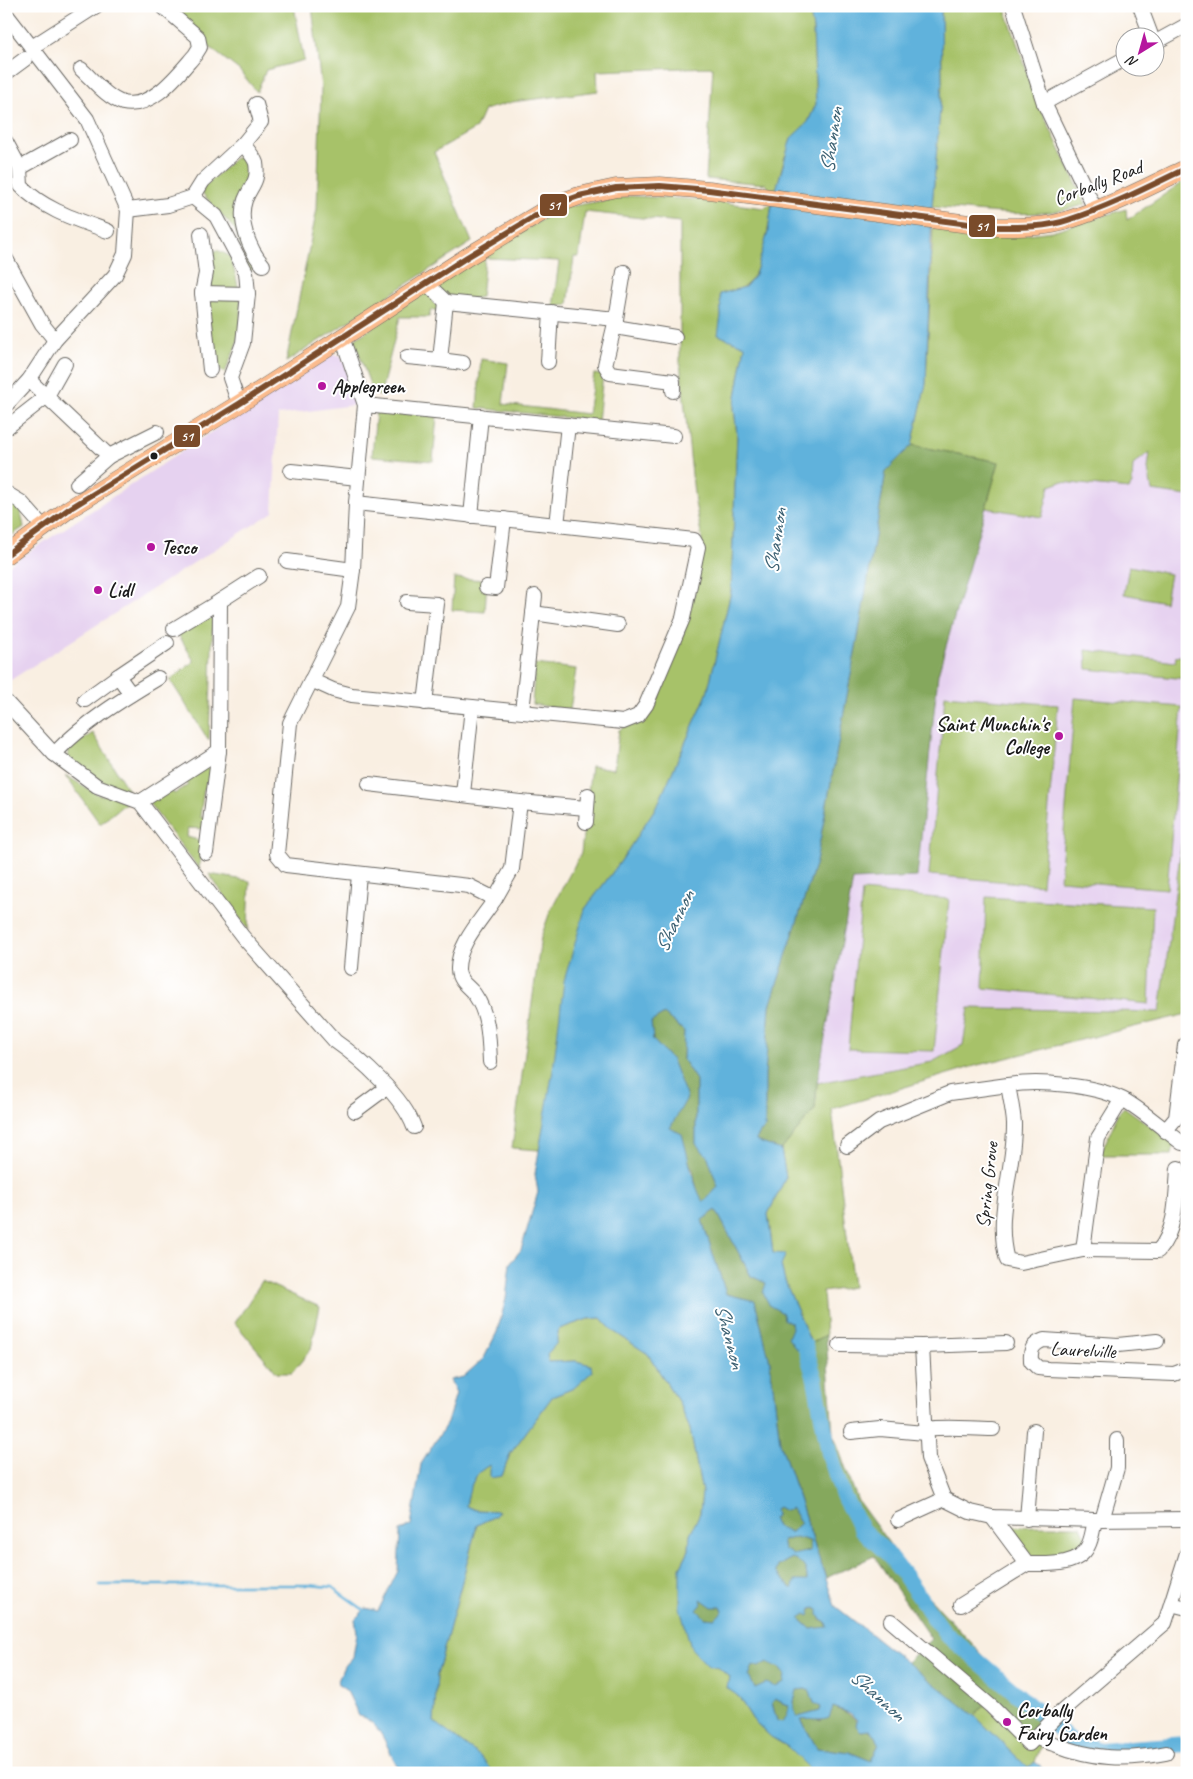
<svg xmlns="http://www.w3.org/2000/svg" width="1193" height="1779" font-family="Caveat,sans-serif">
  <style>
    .built { fill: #e6d2f0 }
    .green { fill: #a7c269; stroke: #626f42 }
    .forest { fill: #85a85d; stroke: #50623c }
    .water { fill: #61b2dc; stroke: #3e677c; fill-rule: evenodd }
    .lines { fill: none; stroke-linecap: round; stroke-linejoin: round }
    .stream { stroke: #61b2dc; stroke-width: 2.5 }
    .river { stroke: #61b2dc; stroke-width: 16 }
    .minor-casing { stroke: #696661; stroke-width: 16 }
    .major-casing { stroke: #696661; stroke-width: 19 }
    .minor { stroke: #fff; stroke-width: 14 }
    .major { stroke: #fbbb8d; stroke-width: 18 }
    .bus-1-casing { stroke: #fff; stroke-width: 10 }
    .bus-1 { stroke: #7a4b2a; stroke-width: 6 }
    .poi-dot { fill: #b5179e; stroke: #fff; stroke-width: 2 }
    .bus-dot { fill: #1c1c1c; stroke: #fff; stroke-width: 2 }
    .labels { text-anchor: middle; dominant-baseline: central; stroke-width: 4; stroke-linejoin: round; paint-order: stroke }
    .street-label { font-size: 20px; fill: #1c1c1c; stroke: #fff }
    .poi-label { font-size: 20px; font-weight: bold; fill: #1c1c1c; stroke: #fff; text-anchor: start }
    .water-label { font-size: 21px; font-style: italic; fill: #3b6072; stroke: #fff }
    .line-badge { stroke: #fff; stroke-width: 2 }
    .badge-label { font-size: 14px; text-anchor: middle; font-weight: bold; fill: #fff }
  </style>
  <rect width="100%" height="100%" fill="#fff"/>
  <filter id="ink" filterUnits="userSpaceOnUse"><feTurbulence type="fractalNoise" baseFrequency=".02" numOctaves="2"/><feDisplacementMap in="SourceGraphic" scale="10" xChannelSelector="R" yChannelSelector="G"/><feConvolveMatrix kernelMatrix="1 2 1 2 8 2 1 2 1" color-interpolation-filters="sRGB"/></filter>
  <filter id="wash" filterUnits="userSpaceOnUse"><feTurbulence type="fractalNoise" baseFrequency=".0096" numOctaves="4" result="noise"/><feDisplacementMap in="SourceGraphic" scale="20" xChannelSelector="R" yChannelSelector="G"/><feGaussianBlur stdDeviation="1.12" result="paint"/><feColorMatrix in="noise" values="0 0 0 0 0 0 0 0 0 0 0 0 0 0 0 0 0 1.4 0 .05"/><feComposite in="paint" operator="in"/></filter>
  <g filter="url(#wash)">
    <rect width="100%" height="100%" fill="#f9efe2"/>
    <!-- built -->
    <g class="built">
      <path d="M334,354l7,2 20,48 -83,11 -5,97 -267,171v-116l318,-209z"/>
      <path d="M1187,437v362l-27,213 -190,-4 -7,37 -31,17 -115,21 36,-204 64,-2 21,-203 61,-212z"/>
    </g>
    <!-- green -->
    <g class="green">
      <path d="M169,6h125l10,54 -38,10 -9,22 -18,-22 -30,-23 -5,-10z"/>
      <path d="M312,6h497l4,23 3,75 -8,18 -23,34 -9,34h-6l-4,-6 -60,-5 7,-112 -116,4 1,20 -86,11 -28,8 -8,18 -42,24 38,90 -186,120 31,-153 4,-121z"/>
      <path d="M941,6h66v8l31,89 48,101c-47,17 -104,7 -154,3l10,-122z"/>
      <path d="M235,158h8c12,18 1,35 -7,52l22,56 -9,6 -14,-42 -33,-37 2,-6z"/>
      <path d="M1187,179v317l-35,-5 -4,-22 2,-17 -17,13 -1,19 -3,5 -68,-7 -11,4 -8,31 -56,-9 13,-46 -87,-17 14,-61 7,-157 71,10 48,-6 74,-22 1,11z"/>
      <path d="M630,196l76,4 58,8 8,-5c-3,22 -9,68 -26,82 -6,5 -19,7 -26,9l1,22 -2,19 26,11 -11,62 3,26 -6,158 -24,102 -49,110 -37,57 -36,48 -46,241 -27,-2 29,-211 10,-28 30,-56 10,-87 23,3 5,-39 35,-20 33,-87 10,-41 5,-44 -7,-35 -15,-141v-140l-95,-10 -6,45h-5l-6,48 -15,2 6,-46 -74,-3 -4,39 -36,7 -2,6h-12l-2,7h-29l-20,79 -7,-3 -19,-53 72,-50 135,-82z"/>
      <path d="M217,250l13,6c8,26 15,53 9,81 -3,12 -10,24 -14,36l-8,-6 -10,-57 6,-40 -3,-16z"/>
      <path d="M481,359l27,4 -5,41 85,10 6,-40 9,1 -5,46 -121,-13z"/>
      <path d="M376,411l61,5 -4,45 -61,-5z"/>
      <path d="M6,498l13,5 5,24 -18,12z"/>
      <path d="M1129,566l41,8 -5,28 -41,-8z"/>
      <path d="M454,578l33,2 -2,32 -33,-2z"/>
      <path d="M206,614l7,4 -4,123 -39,-61 24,-19 -16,-27z"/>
      <path d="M1086,650l89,12 1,-6h11v23l-100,-10z"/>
      <path d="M535,664l41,5 -6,41 -38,-6z"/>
      <path d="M945,695l113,10 -16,180 -113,-10z"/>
      <path d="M1075,698l107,9 -15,182 -107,-9z"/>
      <path d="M93,733l35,57 -20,-5 -41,-28 3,-9z"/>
      <path d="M204,766l7,2v21l-7,-1 -4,29 6,1 -3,11 -15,-1 -1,9 15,4 -3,28 -51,-67 22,-14 4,6 14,-9 -4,-6z"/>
      <path d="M65,775l34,20h13l14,8 -26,21z"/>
      <path d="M1187,799v215l-209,51 -146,44 21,178 -30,5 3,43 -15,8 -26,-62 -4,-16 -8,-12 -5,-39 18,-37 -5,-27 34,-41 2,-26 115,-21 31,-17 6,-37 191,4z"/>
      <path d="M209,874l41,7 -2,49z"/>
      <path d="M862,891l87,8 -15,152 -86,-2z"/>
      <path d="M986,897l167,10 -4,97 -166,-16z"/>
      <path d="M1124,1107l50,36 -2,12h-72l19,-43z"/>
      <path d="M262,1281l58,26 -9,42 -19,24h-15l-42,-50z"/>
      <path d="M601,1318l12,13 35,23 30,47 12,28 12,63 -2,21 -10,21 -1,16 -9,18 28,98 11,2 10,9 -2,11 11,8 15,24 18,17 17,10 26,26h-321l-12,-16 -47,-34 3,-48 40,-150 18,-9 3,-5 -23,-1 -9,-4c3,-17 7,-33 24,-41l12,11 8,-22 42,-57 22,-9 16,-23 -14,-4 -29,1 -1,-8 10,-10 3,-15 29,-10z"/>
      <path d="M1040,1526h41l5,12 -11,16 -24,5 -18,-2 -25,-30z"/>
      <path d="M985,1705l44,44 15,-13 -9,26 -7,6 -54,-53z"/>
    </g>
    <!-- forest -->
    <g class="forest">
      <path d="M912,445l87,17 -61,212 -21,203 -64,3 -36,203 -2,26 -34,41 -25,-9 1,-6 8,-7v-54l5,-68 46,-144 43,-231 27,-160z"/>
      <path d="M664,1014l20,17 -1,29 13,20v64l12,13 10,30 -14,16 -6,-8 -5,-25 -23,-42 2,-68 -19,-20 -2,-18z"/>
      <path d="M716,1210l35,66 15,7 39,63 21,-11 7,99 25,67 69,94 78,84 55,45 -16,12 -21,-6 -33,-29 -16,14 -68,-52 25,-24 -57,-83 -48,22 -46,-136 -10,-80 -15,-61 -29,-7 -24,-74z"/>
      <path d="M778,1507l7,4 6,-3 10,15 -11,11 -14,-8 -3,-8 3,-2 -1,-7z"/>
      <path d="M796,1536l14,5v10l-17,4 -9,-6 -2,-8z"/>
      <path d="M790,1559c13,1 18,10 17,22l-13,5 -2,3 -16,-17 2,-6z"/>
      <path d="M701,1599l14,7 6,1 2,4 -8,8 -10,-1 -8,-8z"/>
      <path d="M815,1608l4,2 2,9 5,3 1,6 -16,1 -12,-11 2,-3z"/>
      <path d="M767,1662l13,6 5,6 -1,8 -8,5 -21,1 -6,-11 3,-12z"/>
      <path d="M805,1689l6,2 3,12 7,4 -1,4 -22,6c-8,-10 -2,-17 -2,-27z"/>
      <path d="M775,1699l14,7 -2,10 -5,6 -5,-1 -5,-19z"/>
      <path d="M833,1707c14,6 23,8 28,24l7,-1 8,6 3,8 -8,17 -22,-9 -32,-4c-6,-9 -9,-19 -16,-28l11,-2 9,3z"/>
    </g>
    <!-- water -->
    <path class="water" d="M809,6h132l1,79 -10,122 -6,177 -14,61 -26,26 -27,160 -43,231 -46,144 -5,68v54l-8,7 -1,6 25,9 5,27 -18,37 5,39 13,1 -5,11 4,16 26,62 -15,6 -8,-11 4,-10 -1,-6 -7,-2 -1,-7 -13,-7 -7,-13 3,-10 -15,-7 -35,-66 -14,10 24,74 29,7 15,61 10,80 55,164 139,109 54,53 7,-6 12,11h-233l-26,-26 -17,-10 -18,-17 -15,-24 -11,-8 2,-11 -10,-9 -11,-2 -17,-18 -11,-40v-40l9,-18 1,-16 10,-21 2,-21 -12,-63 -12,-28 -30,-47 -35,-23 -12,-13 -13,1 -29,10 -3,15 -9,10 1,8 28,-1 15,4 1,7 -18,16 -22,9 -42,57 -8,22 -12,2v-13c-17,8 -21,24 -24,41l9,4 24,1 -4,5 -18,9 -40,150 -3,47 47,35 12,16h-90c-16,-17 -18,-50 -44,-57l-12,-25 -10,-7 6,-16 10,-11 4,-24 -2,-14 11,-11 12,3 20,-40 2,-40 11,-6 10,-61 26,-41 9,-30 -6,-13 13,-3 21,-19 13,-26 9,-33 4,-36 11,-13 17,-58 -3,-18 18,-104 11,-89 21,-72 36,-48 37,-57 49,-110 24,-102 6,-158 -3,-26 11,-62 -27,-11 3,-19 -1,-22 25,-7 10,-12 13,-43 4,-29 19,-65 17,-16 8,-18 -3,-75zM664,1014l20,17 -1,29 13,20v64l12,13 10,30 -14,15c-9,-10 -17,-51 -22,-68l-12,-6 17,-30 -15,-38 -19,-20 -2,-18zM778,1507l7,4 6,-3 10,15 -11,10 -14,-7 -3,-8 3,-2 -1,-7zM796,1537l14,4v10l-17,4 -9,-6 -2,-8zM790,1559c12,1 18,10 17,22h-12l-3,8 -16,-17 2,-6zM701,1599l11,8h9l2,4 -8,8 -10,-1 -8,-8 5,-6zM815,1608l3,2v5l8,7 1,5 -16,2 -12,-11 6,-4 4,2 2,-7zM767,1662l13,6 5,6 -1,8 -8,5 -10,-4 -11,5 -6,-11 4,-12 6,2zM805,1689l5,2 4,12 7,4 -1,4 -22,6c-8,-10 -3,-17 -1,-27zM775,1699l14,7 -2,10 -5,6 -5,-1 -5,-18zM833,1707l17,6 7,7 -1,6 5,5 8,-1 7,6 3,8 -8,17 -22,-9 -32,-4 -16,-28c11,-2 19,2 28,-2z"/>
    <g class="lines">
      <!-- stream -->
      <path class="stream" d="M100,1585h208l24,2 32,23"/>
      <!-- river -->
      <path class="river" d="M805,1346l10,33 14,74 14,43 19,34 24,22 19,24 39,56 129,110 27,8 87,-6"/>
    </g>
  </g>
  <g filter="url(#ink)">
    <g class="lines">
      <defs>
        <g id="minor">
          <path d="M1013,6l31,97 51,106"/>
          <path d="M1140,6l12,32"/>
          <path d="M6,14l81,105 41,91 -3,44 -10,21 -60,65 -26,40 -23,25"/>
          <path d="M1156,42l31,-17"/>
          <path d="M32,47l64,-41"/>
          <path d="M81,69c12,11 26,29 42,34 29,7 56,-30 72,-48l5,-8 -2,-10 -36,-31"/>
          <path d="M6,73l19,-14"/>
          <path d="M1044,103l82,-45"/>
          <path d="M6,142l14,26 1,18c23,24 57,34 87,45"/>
          <path d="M243,144l18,-22 -5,-18"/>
          <path d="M20,168l50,-28"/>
          <path d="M193,197l10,-16 40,-37c4,5 11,13 13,19 3,19 -5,22 -11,37 -7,20 4,50 18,65"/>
          <path d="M128,210l40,-5 25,-8 23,19 30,56 2,22 -5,49 -13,35 9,26"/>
          <path d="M201,234l5,39 -4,20"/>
          <path d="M6,259l36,65 13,16"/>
          <path d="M426,283l20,19 170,17 8,-47"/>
          <path d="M616,319l-11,46 5,8 63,8v10"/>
          <path d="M615,327l60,10"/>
          <path d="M342,337l23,68 -9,98 -3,67 -5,37 -58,116 -13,131 9,11 183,21 26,13 17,-30 8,-67 -151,-18"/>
          <path d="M407,357l33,3 6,-58"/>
          <path d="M440,360l23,3"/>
          <path d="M548,362l3,-50"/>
          <path d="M210,370l-8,-77 46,1"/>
          <path d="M29,380l80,76 -32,28"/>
          <path d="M365,405l309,31"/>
          <path d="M6,428l41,-32 18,-32"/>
          <path d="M109,456l48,-24"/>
          <path d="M291,471l67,7"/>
          <path d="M6,493l15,9 23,26"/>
          <path d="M471,516l10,-100"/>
          <path d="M557,525l11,-100"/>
          <path d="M287,561l66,9"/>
          <path d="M486,587l10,1 8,-69"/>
          <path d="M407,602l30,2 -12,99"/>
          <path d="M533,613l85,12"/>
          <path d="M174,629l46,-28"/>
          <path d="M118,676l49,-33"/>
          <path d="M311,680l22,10 19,5 271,27 15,-6 8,-11 37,-87 15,-71 -4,-7 -338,-37"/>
          <path d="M85,700l33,-24 13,18"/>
          <path d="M6,702l48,52 43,32 43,16 103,135 92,104c26,18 68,56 79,86"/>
          <path d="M522,711l13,-115"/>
          <path d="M54,754c30,-31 67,-54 104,-76"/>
          <path d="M463,794l9,-87"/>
          <path d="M140,802l79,-51 1,-150 39,-25"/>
          <path d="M520,802l66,6"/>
          <path d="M586,822l2,-27"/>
          <path d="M206,853l13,-102"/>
          <path d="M351,968l8,-94"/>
          <path d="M490,1062c-1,-23 -1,-47 -15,-67 -6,-9 -16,-12 -17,-25 -1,-25 24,-51 37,-71"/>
          <path d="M1122,1099l-24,39 -15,112 -62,13 -14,-3c-13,-46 8,-90 7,-137 -1,-13 -4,-26 -6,-38 32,-5 85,0 114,14 18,9 42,31 60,44l5,1"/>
          <path d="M355,1111l31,-23"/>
          <path d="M1165,1131l11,-13 9,-73"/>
          <path d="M847,1146l32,-24 71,-29 58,-8"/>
          <path d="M1083,1250l75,1c19,-21 18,-57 20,-83"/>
          <path d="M1157,1341l-39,4 -74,-5c-11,4 -14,9 -13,21l7,7 10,1 126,5 13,-5"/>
          <path d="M840,1345l82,1 6,112 16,41 26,13 22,5 103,3 92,-1"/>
          <path d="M922,1346l84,-3"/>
          <path d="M927,1429c22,-3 43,0 66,0"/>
          <path d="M851,1432l29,-3 45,4"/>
          <path d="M992,1517l35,47c20,0 51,3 61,-18 4,-7 5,-18 7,-26"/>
          <path d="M1027,1519l7,-88"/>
          <path d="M898,1520l46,-21"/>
          <path d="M1102,1520l15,-52v-28"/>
          <path d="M1171,1604l16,4"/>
          <path d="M961,1605l66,-41"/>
          <path d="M891,1621l101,86 37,37 31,-31 105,-90 22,-70"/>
          <path d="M1036,1736c5,5 12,6 18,8 38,15 71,17 112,9"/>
        </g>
        <path id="major" d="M6,555l63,-46 170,-105 228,-147 87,-52 25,-9 37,-8 44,-2 49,4 283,37c24,0 53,1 76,-7 41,-13 80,-33 119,-52"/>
      </defs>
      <!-- minor casing -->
      <use href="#minor" class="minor-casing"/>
      <!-- major casing -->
      <use href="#major" class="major-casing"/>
      <!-- minor -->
      <use href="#minor" class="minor"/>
      <!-- major -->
      <use href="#major" class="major"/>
      <defs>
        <path id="bus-1" d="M6,555l63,-46 170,-105 228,-147 87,-52 25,-9 37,-8 44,-2 49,4 283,37c24,0 53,1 76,-7 41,-13 80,-33 119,-52"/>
      </defs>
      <!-- bus-1 casing -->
      <use href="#bus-1" class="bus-1-casing"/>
      <!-- bus-1 -->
      <use href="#bus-1" class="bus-1"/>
    </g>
  </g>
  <!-- markers -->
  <g class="poi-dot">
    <circle cx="322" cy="386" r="5"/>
    <circle cx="151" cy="547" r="5"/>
    <circle cx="98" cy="590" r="5"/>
    <circle cx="1059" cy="736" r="5"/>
    <circle cx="1007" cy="1722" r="5"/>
  </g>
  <circle class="bus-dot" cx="154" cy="456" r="4.5"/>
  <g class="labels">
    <!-- street labels -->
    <g class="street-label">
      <text transform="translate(1098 183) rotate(-21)">Corbally Road</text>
      <text transform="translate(987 1185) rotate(-84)">Spring Grove</text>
      <text transform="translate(1083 1350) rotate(3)">Laurelville</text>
    </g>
    <!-- poi labels -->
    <g class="poi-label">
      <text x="332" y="386">Applegreen</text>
      <text x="161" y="547">Tesco</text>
      <text x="108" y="590">Lidl</text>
      <text x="1049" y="724" text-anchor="end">Saint Munchin's<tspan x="1049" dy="23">College</tspan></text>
      <text x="1017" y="1710">Corbally<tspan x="1017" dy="23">Fairy Garden</tspan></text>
    </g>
    <!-- water labels -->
    <g class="water-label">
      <text transform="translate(831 140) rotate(-82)">Shannon</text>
      <text transform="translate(775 541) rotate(-82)">Shannon</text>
      <text transform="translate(674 921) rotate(-64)">Shannon</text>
      <text transform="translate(730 1336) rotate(75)">Shannon</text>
      <text transform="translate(878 1695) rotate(42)">Shannon</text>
    </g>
  </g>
  <g class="line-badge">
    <rect x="539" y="193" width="29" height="24" rx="5" fill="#7a4b2a"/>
    <rect x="968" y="214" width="28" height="24" rx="5" fill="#7a4b2a"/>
    <rect x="173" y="424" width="28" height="24" rx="5" fill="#7a4b2a"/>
  </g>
  <g class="badge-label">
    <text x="554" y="210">51</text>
    <text x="982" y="231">51</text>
    <text x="187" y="441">51</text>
  </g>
  <!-- margin -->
  <rect width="1193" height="1779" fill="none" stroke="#fff" stroke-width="25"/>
  <!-- north arrow -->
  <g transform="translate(1140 52) rotate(217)"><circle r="24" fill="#ffffff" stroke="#a4a4a4"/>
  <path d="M0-4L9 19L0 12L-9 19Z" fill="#b5179e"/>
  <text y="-8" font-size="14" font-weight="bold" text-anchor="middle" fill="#1c1c1c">N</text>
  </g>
</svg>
